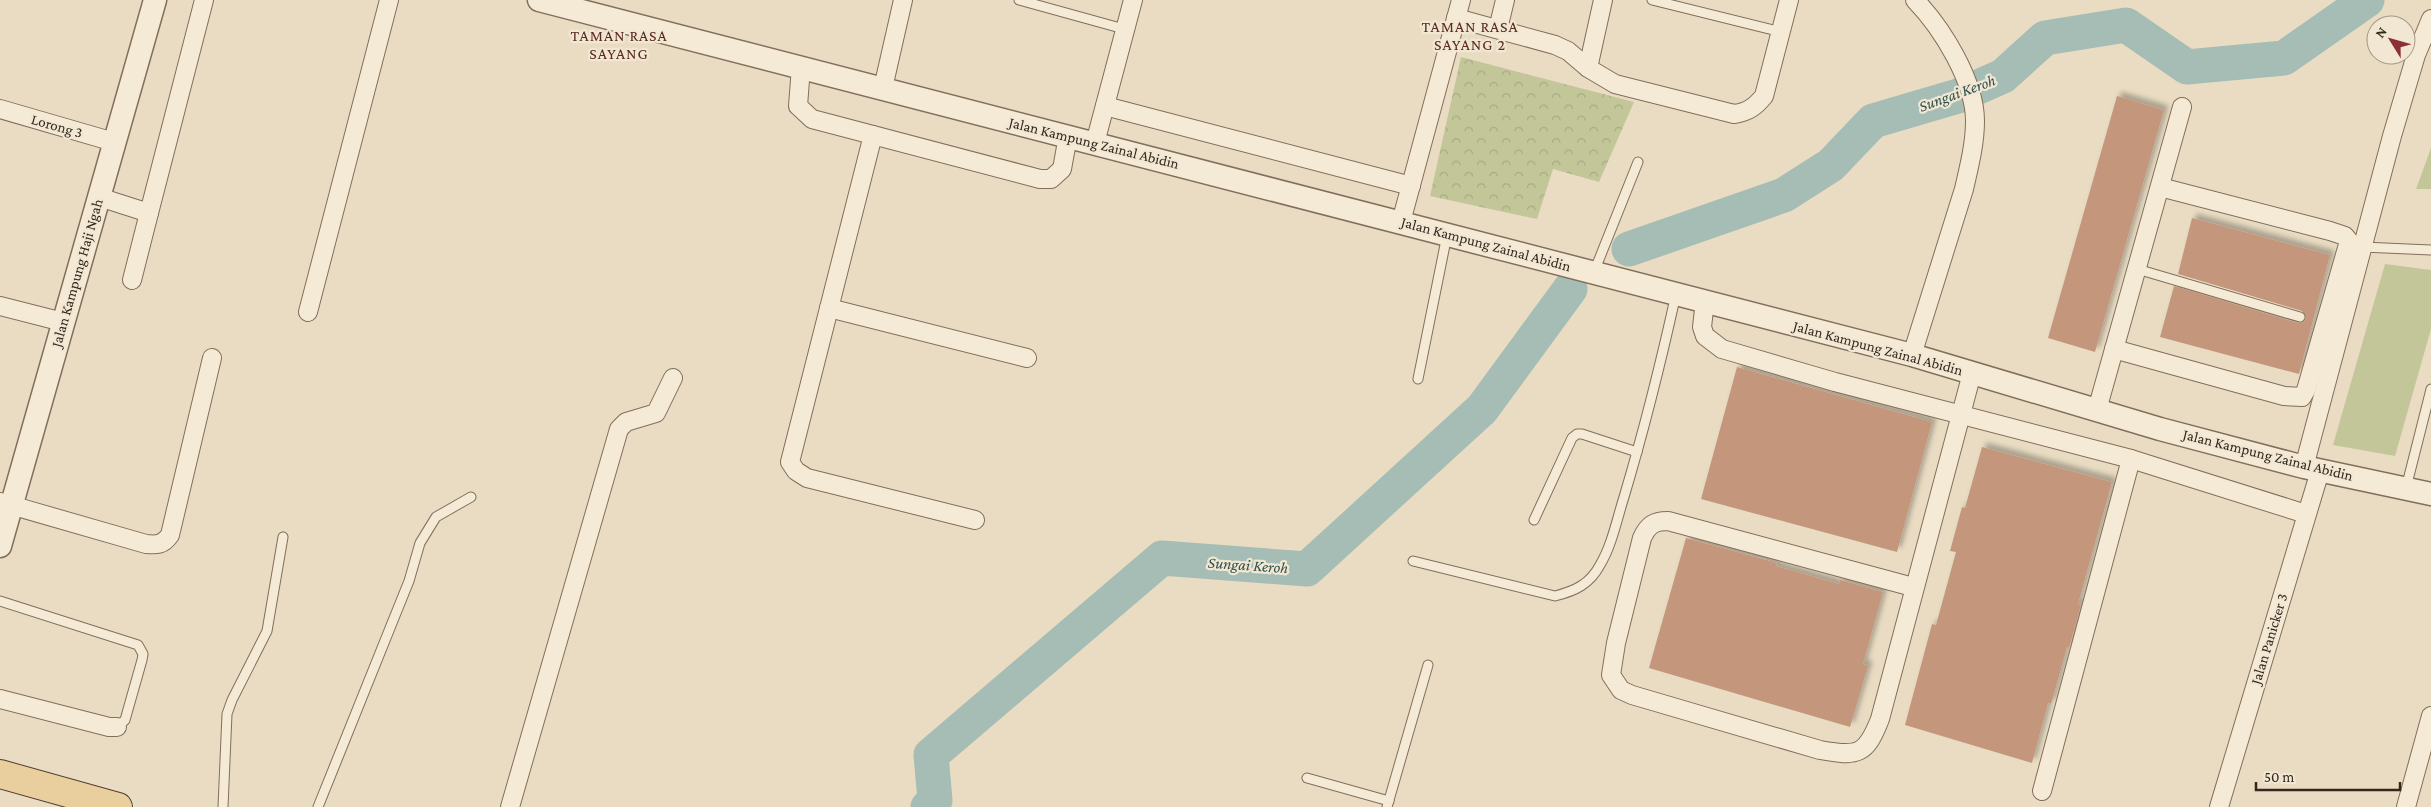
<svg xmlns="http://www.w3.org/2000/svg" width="2431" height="807" font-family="'Crimson Pro',serif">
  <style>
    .forest { fill: url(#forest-crowns) }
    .garden { fill: #c3c698 }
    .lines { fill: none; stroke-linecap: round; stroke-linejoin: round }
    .river { stroke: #a5bdb5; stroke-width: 35 }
    .building { fill: #c4977c; filter: url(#shadow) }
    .service-casing { stroke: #826e5c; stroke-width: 11 }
    .minor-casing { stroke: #826e5c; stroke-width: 20 }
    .tertiary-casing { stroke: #826e5c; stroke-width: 25 }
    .primary-casing { stroke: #503d30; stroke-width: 30 }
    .service { stroke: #f5ead5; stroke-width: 9 }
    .minor { stroke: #f5ead5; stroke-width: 18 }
    .tertiary { stroke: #f5ead5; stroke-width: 22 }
    .primary { stroke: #e9cf9e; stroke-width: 28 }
    .labels { text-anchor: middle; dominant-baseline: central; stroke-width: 4.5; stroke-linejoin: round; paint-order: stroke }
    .street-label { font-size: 15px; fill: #33271e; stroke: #f1e7d2 }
    .neighbourhood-label { font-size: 16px; letter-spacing: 1px; fill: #5b2b22; stroke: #f1e7d2 }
    .water-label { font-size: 16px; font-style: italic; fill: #2f514e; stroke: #f1e7d2 }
  </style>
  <defs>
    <pattern id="forest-crowns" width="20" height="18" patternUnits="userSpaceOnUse" patternTransform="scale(1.25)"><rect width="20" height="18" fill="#c3c698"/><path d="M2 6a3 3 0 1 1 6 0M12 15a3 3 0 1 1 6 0" fill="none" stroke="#a8aa83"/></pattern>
    <filter id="shadow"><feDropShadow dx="4.5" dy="-4.5" stdDeviation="2.5" flood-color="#0004"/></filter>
  </defs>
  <rect width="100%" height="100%" fill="#e9dcc3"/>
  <!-- forest -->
  <path class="forest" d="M1461,57l173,45 -35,80 -46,-13 -16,50 -107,-23z"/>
  <!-- garden -->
  <g class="garden">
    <path d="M2431,148v41h-15z"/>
    <path d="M2385,264l46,6v59l-36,127 -62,-11z"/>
  </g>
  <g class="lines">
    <!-- river -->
    <g class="river">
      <path d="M1629,249l155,-54 47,-30 42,-44 85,-25 45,-20 42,-38 81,-13 61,42 97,-9 83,-58"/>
      <path d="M928,807l7,-7 -4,-45 231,-197 145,11 175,-160 88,-120"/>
    </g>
  </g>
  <!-- building -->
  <g class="building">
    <path d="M2117,96l47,14 -69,242 -47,-14z"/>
    <path d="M2192,218l138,37 -31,119 -139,-37 14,-51 124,37 6,-1 2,-4 -4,-7 -124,-37z"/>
    <path d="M1737,367l195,55 -35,130 -196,-53z"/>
    <path d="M1982,447l130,35 -34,122 3,1 -12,43 -2,-1 -16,57 -3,-1 -16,60 -127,-38 27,-101 4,1 20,-73 -6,-1 12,-44 3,1z"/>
    <path d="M1686,538l91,25 -1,3 63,18 1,-4 43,12 -20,72 5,2 -18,61 -201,-59z"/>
  </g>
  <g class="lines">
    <defs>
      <g id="service">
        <path d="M1019,0l105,29"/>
        <path d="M1652,0l129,32"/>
        <path d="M2362,247l69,3"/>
        <path d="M2137,269l163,48"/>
        <path d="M1594,272l44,-110"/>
        <path d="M1418,379l29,-144"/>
        <path d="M2406,488l25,-99"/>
        <path d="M1534,520l38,-82 5,-4h5l55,18"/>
        <path d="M1413,561l142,35c20,-5 35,-12 45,-31 12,-20 17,-46 24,-68 20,-67 37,-135 52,-203"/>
        <path d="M0,601l138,44 5,9 -1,6 -17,60 -8,7"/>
        <path d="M1307,778l82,23"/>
        <path d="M223,807l4,-93 5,-14 35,-69 16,-94"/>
        <path d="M318,807l70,-174 21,-52 11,-38 16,-26 35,-20"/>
        <path d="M1387,807l41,-142"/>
      </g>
      <g id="minor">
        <path d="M1456,18l99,27 13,6 20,17 27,16 119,30c14,-2 21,-7 30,-18l25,-96"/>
        <path d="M1498,29l7,-29"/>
        <path d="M801,67l-3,39 14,13 228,60h11l11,-10 6,-33"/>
        <path d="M1588,68l15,-68"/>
        <path d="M883,88l20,-88"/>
        <path d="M1105,106l306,80"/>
        <path d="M0,109l114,33"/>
        <path d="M873,135l-83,327 6,9 11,7 168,42"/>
        <path d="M1095,143l38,-143"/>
        <path d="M99,197l50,16 55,-213"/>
        <path d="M1401,222l60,-222"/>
        <path d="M132,280l17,-67"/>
        <path d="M1705,301l-3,26 3,9 17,13 113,33 296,77 175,55"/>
        <path d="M0,306l63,16"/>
        <path d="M829,308l198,50"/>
        <path d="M308,312l81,-312"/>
        <path d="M2114,349l170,47 18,1 4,-7 43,-149 -4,-5 -15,-5 -170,-44"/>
        <path d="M1912,355l52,-166c5,-22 11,-45 11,-68 0,-40 -33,-93 -60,-121"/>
        <path d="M2097,410l85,-303"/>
        <path d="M2304,467l88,-331 24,-81 15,-36"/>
        <path d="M0,502l146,42c11,1 17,1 24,-9l42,-177"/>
        <path d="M1913,587l-245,-66c-14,0 -20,4 -26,17l-26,105 -5,32 10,15 11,5 188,55c38,7 46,5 60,-31l92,-346"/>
        <path d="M0,699l109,28h8"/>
        <path d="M2042,791l89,-332"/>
        <path d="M510,807l109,-378 7,-7 30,-9 17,-35"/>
        <path d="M2219,807l101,-336"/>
        <path d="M2406,807l25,-91"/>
      </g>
      <g id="tertiary">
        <path d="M539,0l1373,355 248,74 144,38 127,27"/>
        <path d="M0,546l155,-546"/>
      </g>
      <path id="primary" d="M0,774l118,33"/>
    </defs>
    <!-- service casing -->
    <use href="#service" class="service-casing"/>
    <!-- minor casing -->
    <use href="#minor" class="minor-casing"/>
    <!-- tertiary casing -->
    <use href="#tertiary" class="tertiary-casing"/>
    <!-- primary casing -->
    <use href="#primary" class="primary-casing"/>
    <!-- service -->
    <use href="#service" class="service"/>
    <!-- minor -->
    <use href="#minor" class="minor"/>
    <!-- tertiary -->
    <use href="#tertiary" class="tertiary"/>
    <!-- primary -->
    <use href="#primary" class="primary"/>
  </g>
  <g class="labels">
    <!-- street labels -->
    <g class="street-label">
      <text transform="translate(57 126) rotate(16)">Lorong 3</text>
      <text transform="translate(1094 143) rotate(14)">Jalan Kampung Zainal Abidin</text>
      <text transform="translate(1486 244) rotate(15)">Jalan Kampung Zainal Abidin</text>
      <text transform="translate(77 273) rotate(-74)">Jalan Kampung Haji Ngah</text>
      <text transform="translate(1878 348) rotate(15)">Jalan Kampung Zainal Abidin</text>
      <text transform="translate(2268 455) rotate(14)">Jalan Kampung Zainal Abidin</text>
      <text transform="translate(2269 639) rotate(-73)">Jalan Panicker 3</text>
    </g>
    <!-- neighbourhood labels -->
    <g class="neighbourhood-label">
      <text x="1470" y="26">TAMAN RASA<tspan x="1470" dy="18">SAYANG 2</tspan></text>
      <text x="619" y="35">TAMAN RASA<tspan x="619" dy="18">SAYANG</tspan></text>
    </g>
    <!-- water labels -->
    <g class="water-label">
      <text transform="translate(1957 93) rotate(-20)">Sungai Keroh</text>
      <text transform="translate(1248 565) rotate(4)">Sungai Keroh</text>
    </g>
  </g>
  <!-- north arrow -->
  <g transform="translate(2391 40) rotate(307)"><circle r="24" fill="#f1e7d2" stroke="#a59a8a"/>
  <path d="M0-4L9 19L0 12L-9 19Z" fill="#8b3136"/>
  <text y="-8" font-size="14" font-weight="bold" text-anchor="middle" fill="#33271e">N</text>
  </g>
  <!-- scale -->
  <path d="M2256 782v8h144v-8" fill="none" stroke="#33271e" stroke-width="2.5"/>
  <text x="2264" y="782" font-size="15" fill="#33271e" stroke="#f1e7d2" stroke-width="4" paint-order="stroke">50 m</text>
</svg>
